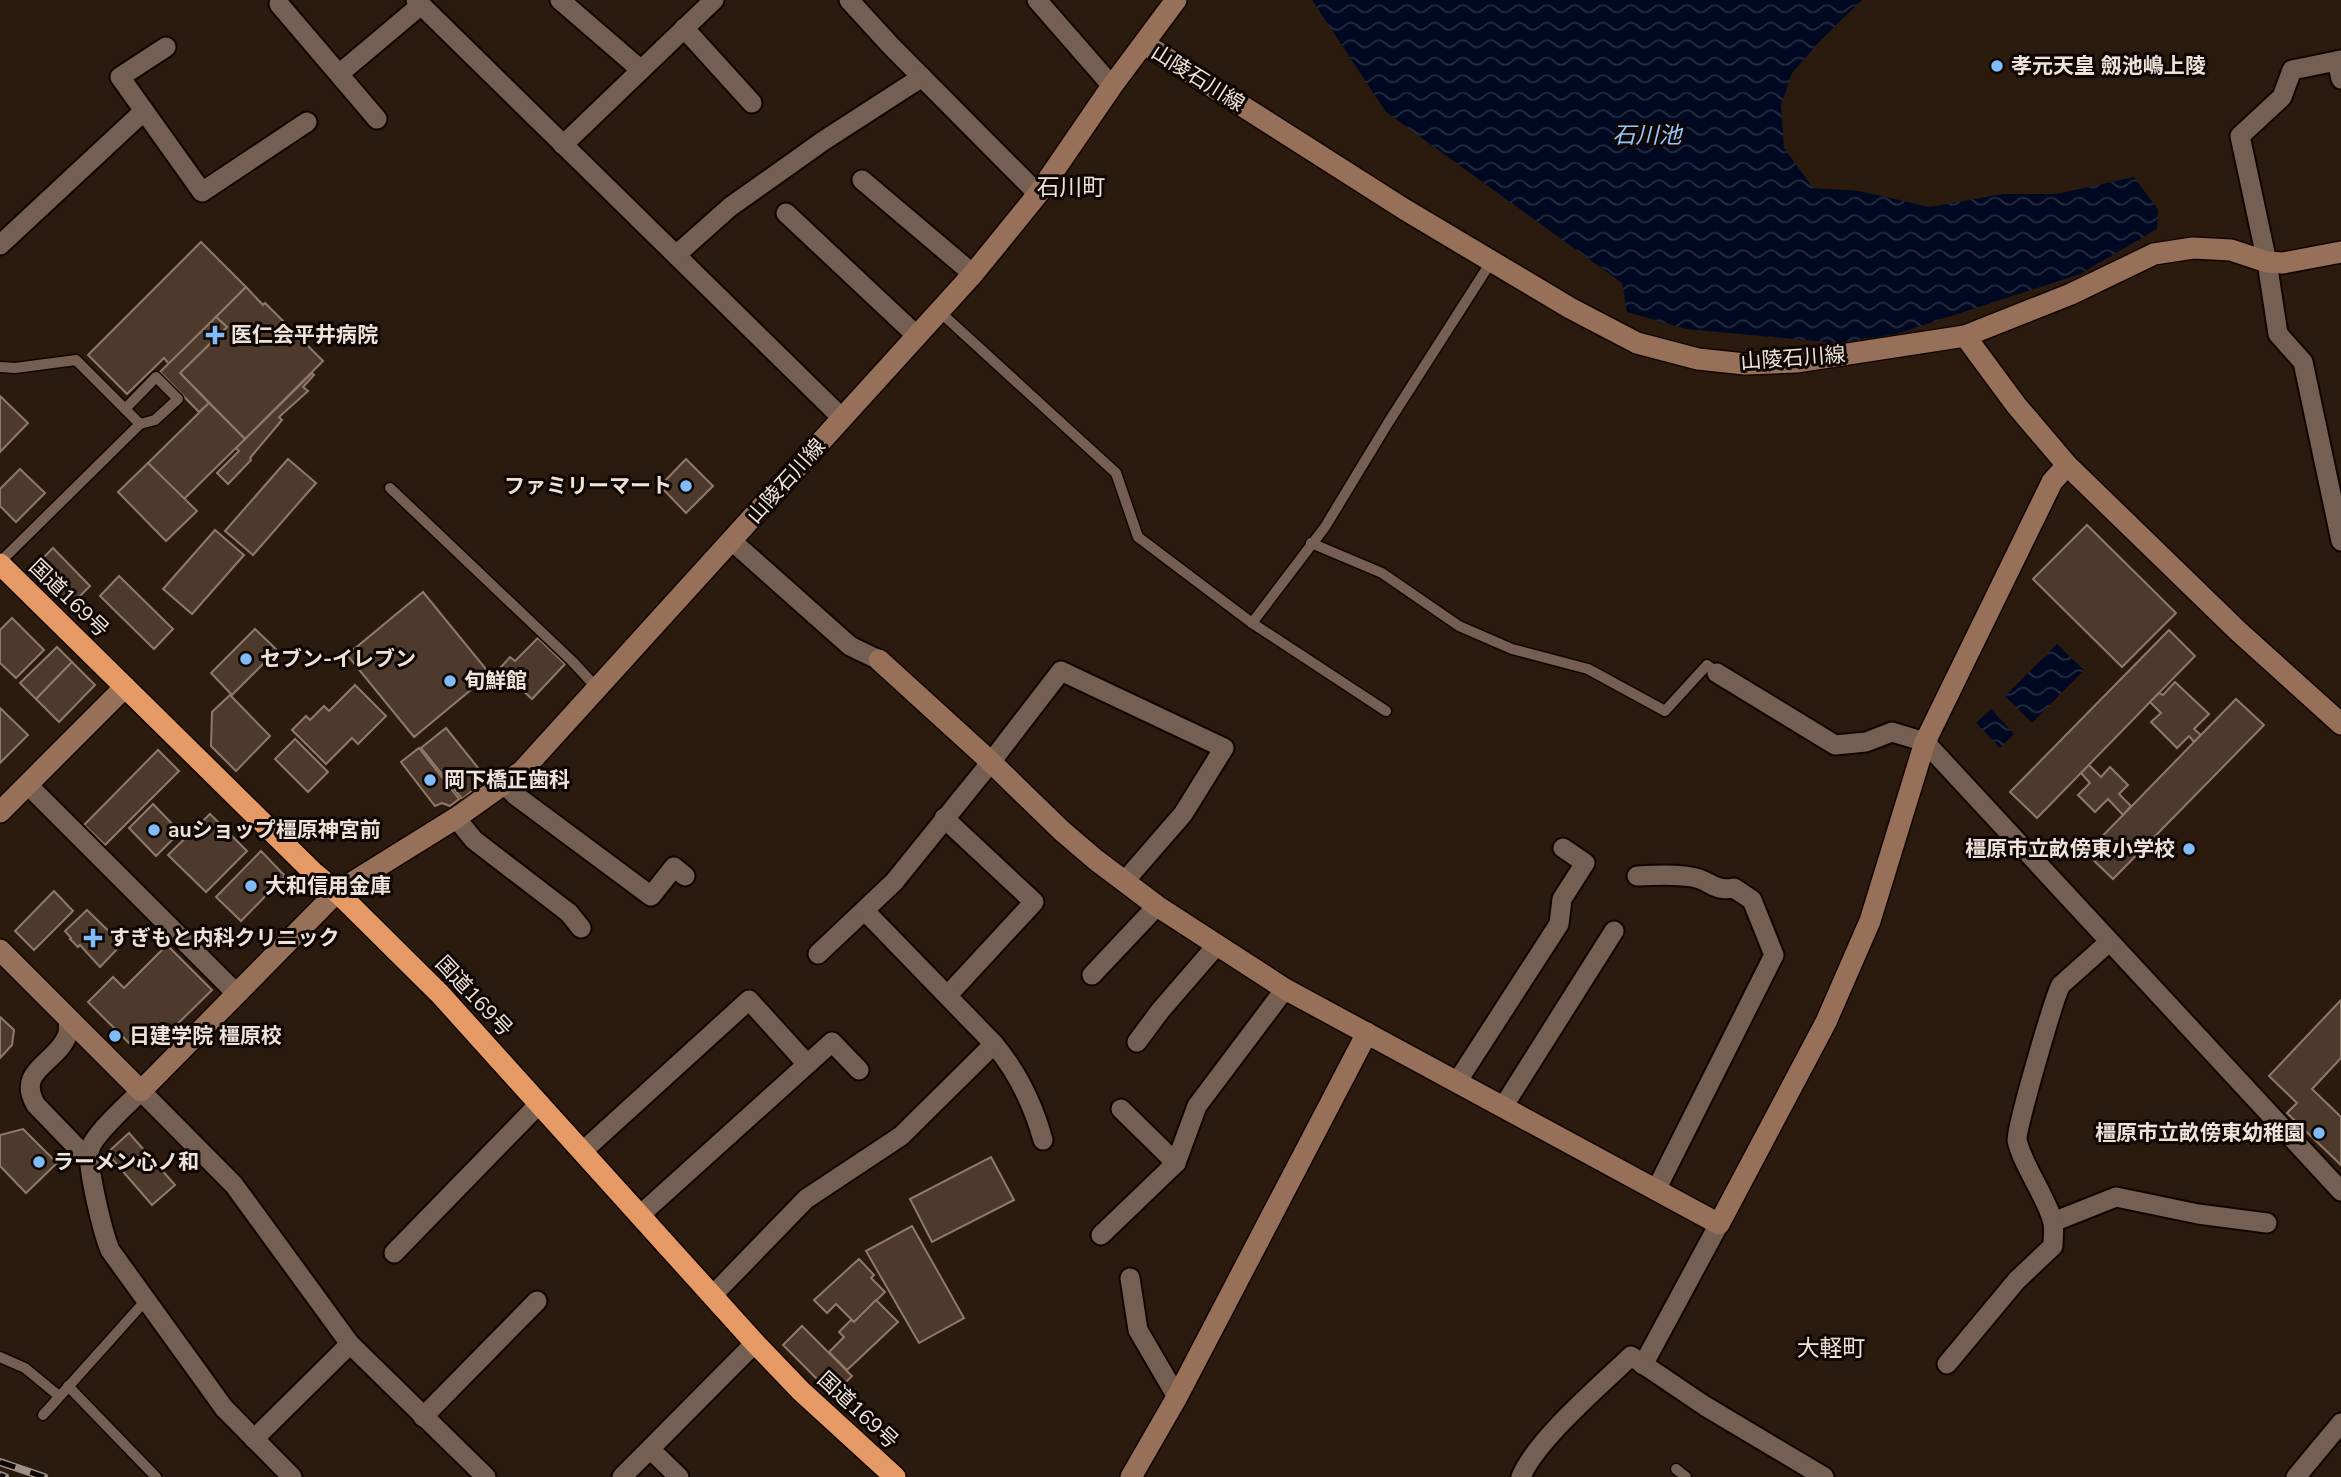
<svg xmlns="http://www.w3.org/2000/svg" width="2341" height="1477" font-family="'Nunito Sans','Noto Sans JP',sans-serif">
  <style>
    .water { fill: url(#water-waves) }
    .building { fill: #4d3a2d; stroke: #8f796b; stroke-width: 2 }
    .lines { fill: none; stroke-linecap: round; stroke-linejoin: round }
    .lane-casing { stroke: #120500; stroke-width: 13 }
    .street-casing { stroke: #120500; stroke-width: 23 }
    .secondary-casing { stroke: #120500; stroke-width: 24 }
    .highway-casing { stroke: #120500; stroke-width: 24 }
    .lane { stroke: #745f52; stroke-width: 10 }
    .street { stroke: #745f52; stroke-width: 19 }
    .secondary { stroke: #967058; stroke-width: 21 }
    .highway { stroke: #e59965; stroke-width: 21 }
    .rail-casing { stroke: #9e9086; stroke-width: 8 }
    .rail { stroke: #0e0703; stroke-width: 5; stroke-dasharray: 16; stroke-linecap: butt }
    .poi-dot { fill: #81bcfa; stroke: #0e0703; stroke-width: 2.5 }
    .labels { text-anchor: middle; dominant-baseline: central; stroke-width: 6; stroke-linejoin: round; paint-order: stroke }
    .poi-label { font-size: 21px; font-weight: bold; fill: #eee2da; stroke: #0e0703; text-anchor: start }
    .street-label { font-size: 21px; fill: #eee2da; stroke: #0e0703 }
    .water-label { font-size: 23px; font-style: italic; fill: #97c8fc; stroke: #0e0703 }
    .neighbourhood-label { font-size: 23px; fill: #eee2da; stroke: #0e0703 }
  </style>
  <defs>
    <pattern id="water-waves" width="16" height="10" patternUnits="userSpaceOnUse" patternTransform="scale(1.75)"><rect width="16" height="10" fill="#000921"/><path d="M0 5q4-4 8 0t8 0" fill="none" stroke="#262d41"/></pattern>
  </defs>
  <rect width="100%" height="100%" fill="#2b1a0e"/>
  <!-- water -->
  <g class="water">
    <path d="M1312,0h550l-42,41 -28,32 -11,32 3,43 29,40 46,3 71,16 73,-13h53l78,-17 24,33 -1,19 -77,45 -184,60 -59,9 -150,-14 -60,-17 -5,-29 -236,-171z"/>
    <path d="M2057,644l27,26 -52,53 -27,-27z"/>
    <path d="M1991,709l23,25 -14,14 -24,-25z"/>
  </g>
  <!-- building -->
  <g class="building">
    <path d="M201,242l45,45 -77,77 -5,-6 -37,36 -39,-39z"/>
    <path d="M246,287l17,18 2,-2 58,58 -78,78 -65,-66 47,-46 -11,-10z"/>
    <path d="M216,317l11,10 -47,46 29,30 -10,9 -39,-40z"/>
    <path d="M312,373l2,2 -11,12 5,4 -29,26 3,3 -32,38 1,2 -23,24 -11,-11 22,-22 -3,-3z"/>
    <path d="M0,396l28,27 -28,29z"/>
    <path d="M209,403l36,36 -61,60 -36,-36z"/>
    <path d="M288,459l28,24 -63,72 -28,-24z"/>
    <path d="M686,459l27,27 -27,27 -26,-27z"/>
    <path d="M148,463l49,48 -31,30 -48,-49z"/>
    <path d="M20,469l25,24 -29,29 -16,-16v-17z"/>
    <path d="M2087,525l89,88 -54,54 -89,-88z"/>
    <path d="M215,530l29,25 -52,59 -29,-25z"/>
    <path d="M53,548l37,38 -21,21 -38,-37z"/>
    <path d="M119,576l54,53 -19,20 -54,-53z"/>
    <path d="M423,592l67,82 -76,63 -67,-82z"/>
    <path d="M12,618l32,32 -28,28 -16,-15v-33z"/>
    <path d="M255,629l22,21 -45,45 -21,-22z"/>
    <path d="M2169,630l26,26 -158,162 -27,-26z"/>
    <path d="M538,638l27,26 -33,35 -28,-26 1,-2 -4,-4 9,-10 5,4z"/>
    <path d="M57,647l15,15 -36,37 -16,-16z"/>
    <path d="M72,662l23,23 -36,37 -23,-23z"/>
    <path d="M2175,682l34,32 -15,15 7,6 -7,7 -5,-6 -12,12 -26,-26 10,-9 -11,-11 9,-9 4,2z"/>
    <path d="M355,685l31,31 -28,28 -6,-6 -26,26 -34,-34 14,-14 4,4 14,-14 5,5z"/>
    <path d="M230,695l40,41 -34,35 -25,-25 1,-34z"/>
    <path d="M2236,699l28,26 -151,154 -27,-26z"/>
    <path d="M0,708l28,27 -28,28z"/>
    <path d="M446,728l41,51 -25,20 -41,-51z"/>
    <path d="M295,739l33,33 -20,20 -33,-33z"/>
    <path d="M419,748l40,51 -9,7 -8,-3 -7,3 -34,-44z"/>
    <path d="M158,750l21,21 -74,74 -21,-20z"/>
    <path d="M2089,765l12,12 9,-10 18,18 -9,9 12,12 -8,9 -15,-16 -13,13 -17,-17 12,-12 -9,-10z"/>
    <path d="M153,804l27,28 -24,24 -27,-28z"/>
    <path d="M210,814l37,37 -41,41 -38,-37z"/>
    <path d="M261,851l24,25 -44,45 -25,-24z"/>
    <path d="M54,891l19,20 -39,39 -19,-19z"/>
    <path d="M87,910l35,34 -22,23 -20,-22 -2,2 -8,-8 1,-1 -6,-7z"/>
    <path d="M167,945l45,45 -56,55 -11,-11 -13,12 -44,-44 25,-25 11,11z"/>
    <path d="M2341,1000v58l-29,31 29,28v48l-54,-52 10,-10 -28,-27z"/>
    <path d="M0,1017l14,13 -2,15 -12,13z"/>
    <path d="M23,1129l34,34 -31,30 -26,-27v-31z"/>
    <path d="M129,1133l46,52 -23,20 -45,-52z"/>
    <path d="M991,1157l23,43 -82,42 -22,-43z"/>
    <path d="M912,1226l52,92 -45,25 -53,-92z"/>
    <path d="M859,1259l15,16 -3,3 14,14 -31,30 -18,-18 -9,9 -13,-13z"/>
    <path d="M876,1300l22,22 -51,48 -18,-18 15,-15 -5,-5 12,-12 3,2z"/>
    <path d="M802,1326l50,50 -19,19 -50,-50z"/>
  </g>
  <g class="lines">
    <defs>
      <g id="lane">
        <path d="M940,312l176,161 22,64 114,86 134,88"/>
        <path d="M0,367l15,1 61,-8 64,64 -140,138"/>
        <path d="M125,409l31,-32 22,22 -23,21 -15,4"/>
        <path d="M390,488l182,173 25,27"/>
        <path d="M1311,543l71,30 77,53 53,23 76,20 77,42 42,-46 10,8"/>
        <path d="M1252,623l73,-96 63,-104 103,-161"/>
        <path d="M0,1357l25,11 34,28"/>
        <path d="M68,1386l88,91"/>
        <path d="M43,1415l103,-115"/>
        <path d="M1676,1469l10,8"/>
      </g>
      <g id="street">
        <path d="M416,0l426,418"/>
        <path d="M560,0l81,70"/>
        <path d="M849,0l42,46 147,148"/>
        <path d="M1037,0l75,86"/>
        <path d="M279,4l98,115"/>
        <path d="M684,28l68,75"/>
        <path d="M166,47l-46,30 82,115 105,-70"/>
        <path d="M2341,60l-49,10 -10,27 -42,39 27,126 11,72 25,28 38,179"/>
        <path d="M2337,61l4,18"/>
        <path d="M339,74l82,-69"/>
        <path d="M563,145l151,-145"/>
        <path d="M862,180l111,94"/>
        <path d="M786,213l131,123"/>
        <path d="M0,245l144,-134"/>
        <path d="M676,255l54,-48 93,-66 99,-64"/>
        <path d="M732,541l118,105 29,14"/>
        <path d="M1717,673l118,72 31,-3 26,-10 33,10 416,449"/>
        <path d="M504,783l11,12 136,101 23,-29 11,9"/>
        <path d="M28,785l208,208"/>
        <path d="M456,818l18,22 95,73 12,15"/>
        <path d="M944,818l90,84 -86,93"/>
        <path d="M1637,876c19,-1 37,-2 55,1 18,3 22,15 42,11l18,12 22,55 -118,235"/>
        <path d="M818,954l76,-72 97,-120 70,-91 163,77 -41,66 -59,68"/>
        <path d="M1092,975l65,-69"/>
        <path d="M69,1020c-1,5 0,12 -2,16 -10,27 -52,34 -31,69l53,55"/>
        <path d="M1137,1042l23,-31 57,-66"/>
        <path d="M994,1044c24,29 39,60 49,96"/>
        <path d="M1457,1082l102,-158 3,-25 23,-36 -22,-15"/>
        <path d="M1503,1107l111,-176"/>
        <path d="M1121,1109l55,54"/>
        <path d="M583,1151l166,-151 58,64"/>
        <path d="M639,1216l193,-174 27,28"/>
        <path d="M2053,1222l63,-25 82,17 69,9"/>
        <path d="M1101,1235l75,-72 21,-57 88,-117"/>
        <path d="M394,1253l146,-150"/>
        <path d="M1130,1278l8,52 39,67"/>
        <path d="M712,1296l94,-97 95,-63 93,-92 -129,-133"/>
        <path d="M1947,1364l70,-84 36,-34c0,-8 2,-19 -1,-27 -7,-24 -30,-55 -35,-79 -2,-8 38,-146 44,-155l48,-43"/>
        <path d="M1643,1365l76,-141"/>
        <path d="M423,1417l114,-116"/>
        <path d="M254,1439l96,-95"/>
        <path d="M650,1449l29,28"/>
        <path d="M292,1477l-68,-69 -114,-158c-7,-17 -24,-85 -20,-101 4,-15 39,-46 51,-58l93,94 116,159 136,133"/>
        <path d="M622,1477l133,-134"/>
        <path d="M1521,1477c15,-37 80,-92 110,-121l74,50 119,71"/>
        <path d="M2296,1477l45,-54"/>
      </g>
      <g id="secondary">
        <path d="M1145,44l259,165 166,99 67,35 61,16 47,5 51,-2 169,-26 106,-42 83,-40 39,-6 38,2 36,12 16,1 58,-11"/>
        <path d="M1965,336l51,69 51,60 171,166 103,93"/>
        <path d="M879,660l112,102 71,69 34,29 61,46 128,83 434,235 107,-202 44,-101 55,-179 127,-260 15,-17"/>
        <path d="M0,812l125,-125"/>
        <path d="M0,950l141,141 196,-199 119,-74 66,-47 451,-497 65,-80 74,-108 64,-86"/>
        <path d="M1131,1477l46,-80 190,-364"/>
      </g>
      <path id="highway" d="M0,564l313,308 24,20 103,102 315,349 46,48 94,86"/>
    </defs>
    <!-- lane casing -->
    <use href="#lane" class="lane-casing"/>
    <!-- street casing -->
    <use href="#street" class="street-casing"/>
    <!-- secondary casing -->
    <use href="#secondary" class="secondary-casing"/>
    <!-- highway casing -->
    <use href="#highway" class="highway-casing"/>
    <!-- lane -->
    <use href="#lane" class="lane"/>
    <!-- street -->
    <use href="#street" class="street"/>
    <!-- secondary -->
    <use href="#secondary" class="secondary"/>
    <!-- highway -->
    <use href="#highway" class="highway"/>
    <defs>
      <g id="rail">
        <path d="M0,1462l44,15"/>
        <path d="M0,1475l5,2"/>
      </g>
    </defs>
    <!-- rail casing -->
    <use href="#rail" class="rail-casing"/>
    <!-- rail -->
    <use href="#rail" class="rail"/>
  </g>
  <!-- markers -->
  <g class="poi-dot">
    <circle cx="1997" cy="66" r="7"/>
    <path d="M211.5 324.5h7v7h7v7h-7v7h-7v-7h-7v-7h7z"/>
    <circle cx="686" cy="486" r="7"/>
    <circle cx="246" cy="659" r="7"/>
    <circle cx="450" cy="681" r="7"/>
    <circle cx="430" cy="780" r="7"/>
    <circle cx="154" cy="830" r="7"/>
    <circle cx="2189" cy="849" r="7"/>
    <circle cx="251" cy="886" r="7"/>
    <path d="M89.5 927.5h7v7h7v7h-7v7h-7v-7h-7v-7h7z"/>
    <circle cx="115" cy="1036" r="7"/>
    <circle cx="2319" cy="1133" r="7"/>
    <circle cx="39" cy="1162" r="7"/>
  </g>
  <g class="labels">
    <!-- poi labels -->
    <g class="poi-label">
      <text x="2011" y="66">孝元天皇 劔池嶋上陵</text>
      <text x="231" y="335">医仁会平井病院</text>
      <text x="672" y="486" text-anchor="end">ファミリーマート</text>
      <text x="260" y="659">セブン-イレブン</text>
      <text x="464" y="681">旬鮮館</text>
      <text x="444" y="780">岡下橋正歯科</text>
      <text x="168" y="830">auショップ橿原神宮前</text>
      <text x="2175" y="849" text-anchor="end">橿原市立畝傍東小学校</text>
      <text x="265" y="886">大和信用金庫</text>
      <text x="109" y="938">すぎもと内科クリニック</text>
      <text x="129" y="1036">日建学院 橿原校</text>
      <text x="2305" y="1133" text-anchor="end">橿原市立畝傍東幼稚園</text>
      <text x="53" y="1162">ラーメン心ノ和</text>
    </g>
    <!-- street labels -->
    <g class="street-label">
      <text transform="translate(1198 78) rotate(32)">山陵石川線</text>
      <text transform="translate(1793 358) rotate(-4)">山陵石川線</text>
      <text transform="translate(786 481) rotate(-48)">山陵石川線</text>
      <text transform="translate(69 598) rotate(44)">国道169号</text>
      <text transform="translate(474 996) rotate(47)">国道169号</text>
      <text transform="translate(858 1410) rotate(43)">国道169号</text>
    </g>
    <!-- water labels -->
    <g class="water-label">
      <text x="1647" y="135">石川池</text>
    </g>
    <!-- neighbourhood labels -->
    <g class="neighbourhood-label">
      <text x="1071" y="187">石川町</text>
      <text x="1831" y="1348">大軽町</text>
    </g>
  </g>
</svg>
